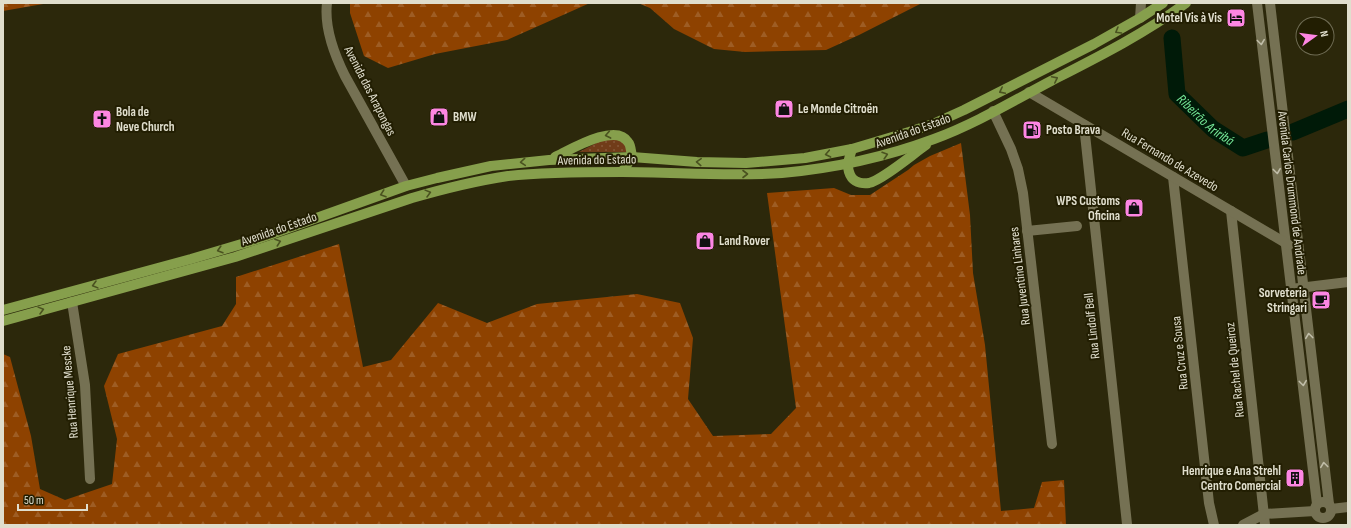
<svg xmlns="http://www.w3.org/2000/svg" width="1351" height="528" font-family="'Sofia Sans Condensed',sans-serif">
  <style>
    .grass { fill: url(#grass-dots) }
    .forest { fill: url(#forest-firs) }
    .lines { fill: none; stroke-linecap: round; stroke-linejoin: round }
    .river { stroke: #001a08; stroke-width: 17 }
    .street { stroke: #757153; stroke-width: 10 }
    .secondary { stroke: #757153; stroke-width: 10 }
    .primary { stroke: #869f4c; stroke-width: 10 }
    .oneway { stroke: #4a5220 }
    .oneway2 { stroke: #c0bda8 }
    .labels { text-anchor: middle; dominant-baseline: central; stroke-width: 4; stroke-linejoin: round; paint-order: stroke }
    .poi-label { font-size: 13px; font-weight: bold; fill: #e0decd; stroke: #221e02; text-anchor: start }
    .street-label { font-size: 13px; fill: #e0decd; stroke: #221e02 }
    .water-label { font-size: 14px; font-style: italic; fill: #76e999; stroke: #221e02 }
  </style>
  <defs>
    <pattern id="grass-dots" width="8" height="8" patternUnits="userSpaceOnUse"><rect width="8" height="8" fill="#713c19"/><path d="M2 2h.1M6 6h.1" fill="none" stroke="#855839" stroke-width="1.8" stroke-linecap="round"/></pattern>
    <pattern id="forest-firs" width="22" height="20" patternUnits="userSpaceOnUse"><rect width="22" height="20" fill="#8e4200"/><path d="M5 1l3.5 6h-7zM16 11l3.5 6h-7z" fill="#9e5d24"/></pattern>
  </defs>
  <rect width="100%" height="100%" fill="#2c280b"/>
  <!-- grass -->
  <path class="grass" d="M615,138l10,6 2,8h-48l21,-11z"/>
  <!-- forest -->
  <g class="forest">
    <path d="M3,3h46l-46,8z"/>
    <path d="M350,3h240l-83,37 -72,14 -47,14 -24,-12 -14,-43z"/>
    <path d="M638,3h284l-63,32 -33,15 -81,2 -31,-3 -40,-20 -24,-21z"/>
    <path d="M961,143l9,72 3,58 12,72 16,166 33,-3 8,-26 22,-2 2,45h-1063v-171l7,3 21,79 9,53 25,11 47,-16 5,-45 -13,-53 14,-32 104,-28 14,-22v-27l103,-33 24,123 28,-7 47,-57 49,20 50,-19 100,-10 43,9 13,35 -5,61 25,37 58,-2 25,-26 -29,-215 67,-5 17,7h19l38,-25 6,-5 16,-9z"/>
  </g>
  <g class="lines">
    <!-- river -->
    <g class="river">
      <path id="s1" d="M1172,38l5,56 36,35 30,19 24,-8"/>
      <path d="M1293,132l55,-23"/>
    </g>
    <!-- street -->
    <g class="street">
      <path d="M327,3c-3,25 7,51 18,73l61,110"/>
      <path d="M1140,18l1,-15"/>
      <path d="M993,111l18,38 7,20 5,24 29,251"/>
      <path d="M1084,125l43,399"/>
      <path d="M1173,177l36,326 5,22"/>
      <path d="M1231,211l34,314"/>
      <path d="M1027,231l50,-5"/>
      <path d="M1291,289l57,-7"/>
      <path d="M72,302l13,83 5,94"/>
      <path d="M1331,509l17,-2"/>
      <path d="M1243,525l21,-11 51,-3"/>
    </g>
    <!-- secondary -->
    <g class="secondary">
      <path d="M1257,3l60,501"/>
      <path d="M1270,3l59,501"/>
      <path d="M1029,92l260,153"/>
      <circle cx="1323" cy="510" r="8"/>
    </g>
    <!-- primary -->
    <g class="primary">
      <path d="M852,149c-3,10 -7,19 0,29 4,5 12,6 17,5 13,-3 44,-29 57,-38"/>
      <path d="M555,157c15,-7 61,-35 73,-15 3,3 3,10 4,15l-10,15"/>
      <path d="M3,310l188,-51 64,-19 151,-54 31,-8 54,-12 58,-6 83,-3 65,5 49,1 59,-5 47,-9 57,-17 24,-8 31,-14 130,-66 46,-26 23,-15"/>
      <path d="M3,321l232,-64 177,-59c31,-9 63,-17 96,-22 37,-4 77,-4 114,-4 54,0 107,5 160,1 54,-5 101,-15 152,-34 41,-15 79,-38 117,-58 47,-24 93,-47 135,-78"/>
    </g>
  </g>
  <!-- one-way arrows -->
  <defs><path id="oneway-chevron" d="M-2-3.5L2.5 0L-2 3.5" fill="none" stroke-width="1.6" stroke-linecap="round" stroke-linejoin="round"/></defs>
  <g class="oneway">
    <use href="#oneway-chevron" transform="translate(1118 31) rotate(150)"/>
    <use href="#oneway-chevron" transform="translate(1055 79) rotate(-27)"/>
    <use href="#oneway-chevron" transform="translate(1002 91) rotate(153)"/>
    <use href="#oneway-chevron" transform="translate(608 135) rotate(169)"/>
    <use href="#oneway-chevron" transform="translate(828 154) rotate(169)"/>
    <use href="#oneway-chevron" transform="translate(885 155) rotate(-17)"/>
    <use href="#oneway-chevron" transform="translate(523 162) rotate(175)"/>
    <use href="#oneway-chevron" transform="translate(699 162) rotate(-177)"/>
    <use href="#oneway-chevron" transform="translate(745 174)"/>
    <use href="#oneway-chevron" transform="translate(428 193) rotate(-15)"/>
    <use href="#oneway-chevron" transform="translate(383 194) rotate(161)"/>
    <use href="#oneway-chevron" transform="translate(278 242) rotate(-19)"/>
    <use href="#oneway-chevron" transform="translate(220 250) rotate(163)"/>
    <use href="#oneway-chevron" transform="translate(95 285) rotate(165)"/>
    <use href="#oneway-chevron" transform="translate(41 310) rotate(-15)"/>
  </g>
  <g class="oneway2">
    <use href="#oneway-chevron" transform="translate(1261 42) rotate(83)"/>
    <use href="#oneway-chevron" transform="translate(1277 171) rotate(83)"/>
    <use href="#oneway-chevron" transform="translate(1309 336) rotate(-97)"/>
    <use href="#oneway-chevron" transform="translate(1303 383) rotate(83)"/>
    <use href="#oneway-chevron" transform="translate(1324 465) rotate(-97)"/>
  </g>
  <!-- icons -->
  <defs>
    <symbol id="hotel-square" viewBox="-11 -11 22 22"><rect x="-9" y="-9" width="18" height="18" rx="4" fill="#fd86e3" stroke="#221e02"/><path d="M-6-4.5h1.5V1H6V5H4.5V3h-9V5H-6ZM-4 0a1.8 1.8 0 1 1 3.6 0ZM.5 0V-2.5h3Q6-2.5 6 0Z" fill="#111"/></symbol>
    <symbol id="shop-square" viewBox="-11 -11 22 22"><rect x="-9" y="-9" width="18" height="18" rx="4" fill="#fd86e3" stroke="#221e02"/><path d="M-5-2.5h2.3a2.7 3.5 0 0 1 5.4 0H5L5.5 6h-11ZM-1.5-2.5h3a1.5 2.3 0 0 0-3 0Z" fill="#111"/></symbol>
    <symbol id="church-square" viewBox="-11 -11 22 22"><rect x="-9" y="-9" width="18" height="18" rx="4" fill="#fd86e3" stroke="#221e02"/><path d="M-1.2-6h2.4v3.5h3.3v2.4h-3.3V6h-2.4V-.1h-3.3v-2.4h3.3Z" fill="#111"/></symbol>
    <symbol id="fuel-square" viewBox="-11 -11 22 22"><rect x="-9" y="-9" width="18" height="18" rx="4" fill="#fd86e3" stroke="#221e02"/><path d="M-5.5-6h7V0h2V4h1.3V-2.5L3-4.5l.8-.8L6-3V5H2.5V1h-1V6h-7ZM-4.2-4.7v3.2H.2V-4.7Z" fill="#111"/></symbol>
    <symbol id="cafe-square" viewBox="-11 -11 22 22"><rect x="-9" y="-9" width="18" height="18" rx="4" fill="#fd86e3" stroke="#221e02"/><path d="M-5.5-4.5H6V0H3Q3 3.5 0 3.5H-2.5Q-5.5 3.5-5.5 0ZM3-3.2v2h1.7v-2ZM-6 4.5H4V6H-6Z" fill="#111"/></symbol>
    <symbol id="building-square" viewBox="-11 -11 22 22"><rect x="-9" y="-9" width="18" height="18" rx="4" fill="#fd86e3" stroke="#221e02"/><path d="M-4-6H4V6H1V3H-1V6H-4ZM-2.5-4.3h1.7v1.8h-1.7ZM.8-4.3h1.7v1.8H.8ZM-2.5-1h1.7V.8h-1.7ZM.8-1h1.7V.8H.8Z" fill="#111"/></symbol>
  </defs>
  <g fill-rule="evenodd">
    <use href="#hotel-square" x="1225" y="7" width="22" height="22"/>
    <use href="#shop-square" x="773" y="98" width="22" height="22"/>
    <use href="#shop-square" x="428" y="106" width="22" height="22"/>
    <use href="#church-square" x="91" y="108" width="22" height="22"/>
    <use href="#fuel-square" x="1021" y="119" width="22" height="22"/>
    <use href="#shop-square" x="1123" y="197" width="22" height="22"/>
    <use href="#shop-square" x="694" y="230" width="22" height="22"/>
    <use href="#cafe-square" x="1310" y="289" width="22" height="22"/>
    <use href="#building-square" x="1284" y="467" width="22" height="22"/>
  </g>
  <g class="labels">
    <!-- poi labels -->
    <g class="poi-label">
      <text x="1222" y="18" text-anchor="end">Motel Vis à Vis</text>
      <text x="798" y="109">Le Monde Citroën</text>
      <text x="116" y="112">Bola de<tspan x="116" dy="15">Neve Church</tspan></text>
      <text x="453" y="117">BMW</text>
      <text x="1046" y="130">Posto Brava</text>
      <text x="1120" y="201" text-anchor="end">WPS Customs<tspan x="1120" dy="15">Oficina</tspan></text>
      <text x="719" y="241">Land Rover</text>
      <text x="1307" y="293" text-anchor="end">Sorveteria<tspan x="1307" dy="15">Stringari</tspan></text>
      <text x="1281" y="471" text-anchor="end">Henrique e Ana Strehl<tspan x="1281" dy="15">Centro Comercial</tspan></text>
    </g>
    <!-- street labels -->
    <g class="street-label">
      <text transform="translate(370 91) rotate(63)">Avenida das Arapongas</text>
      <text transform="translate(913 131) rotate(-20)">Avenida do Estado</text>
      <text transform="translate(597 160) rotate(-1)">Avenida do Estado</text>
      <text transform="translate(1170 160) rotate(31)">Rua Fernando de Azevedo</text>
      <text transform="translate(1292 193) rotate(83)">Avenida Carlos Drummond de Andrade</text>
      <text transform="translate(279 229) rotate(-19)">Avenida do Estado</text>
      <text transform="translate(1020 276) rotate(-97)">Rua Juventino Linhares</text>
      <text transform="translate(1092 326) rotate(-96)">Rua Lindolf Bell</text>
      <text transform="translate(1180 353) rotate(-96)">Rua Cruz e Sousa</text>
      <text transform="translate(1235 370) rotate(-96)">Rua Rachel de Queiroz</text>
      <text transform="translate(70 392) rotate(-95)">Rua Henrique Mescke</text>
    </g>
    <!-- water labels -->
    <g class="water-label">
      <text stroke="none"><textPath href="#s1" startOffset="95">Ribeirão Ariribá</textPath></text>
    </g>
  </g>
  <!-- border -->
  <rect width="1351" height="528" fill="none" stroke="#e0decd" stroke-width="8"/>
  <!-- north arrow -->
  <g transform="translate(1315 36) rotate(76)"><circle r="19" fill="#221e02" stroke="#6e6b53"/>
  <path d="M0-3L7 15L0 10L-7 15Z" fill="#fd86e3"/>
  <text y="-6" font-size="11" font-weight="bold" text-anchor="middle" fill="#e0decd">N</text>
  </g>
  <!-- scale -->
  <path d="M18 504v6h69v-6" fill="none" stroke="#e0decd" stroke-width="2"/>
  <text x="24" y="504" font-size="12" fill="#e0decd" stroke="#221e02" stroke-width="3" paint-order="stroke">50 m</text>
</svg>
